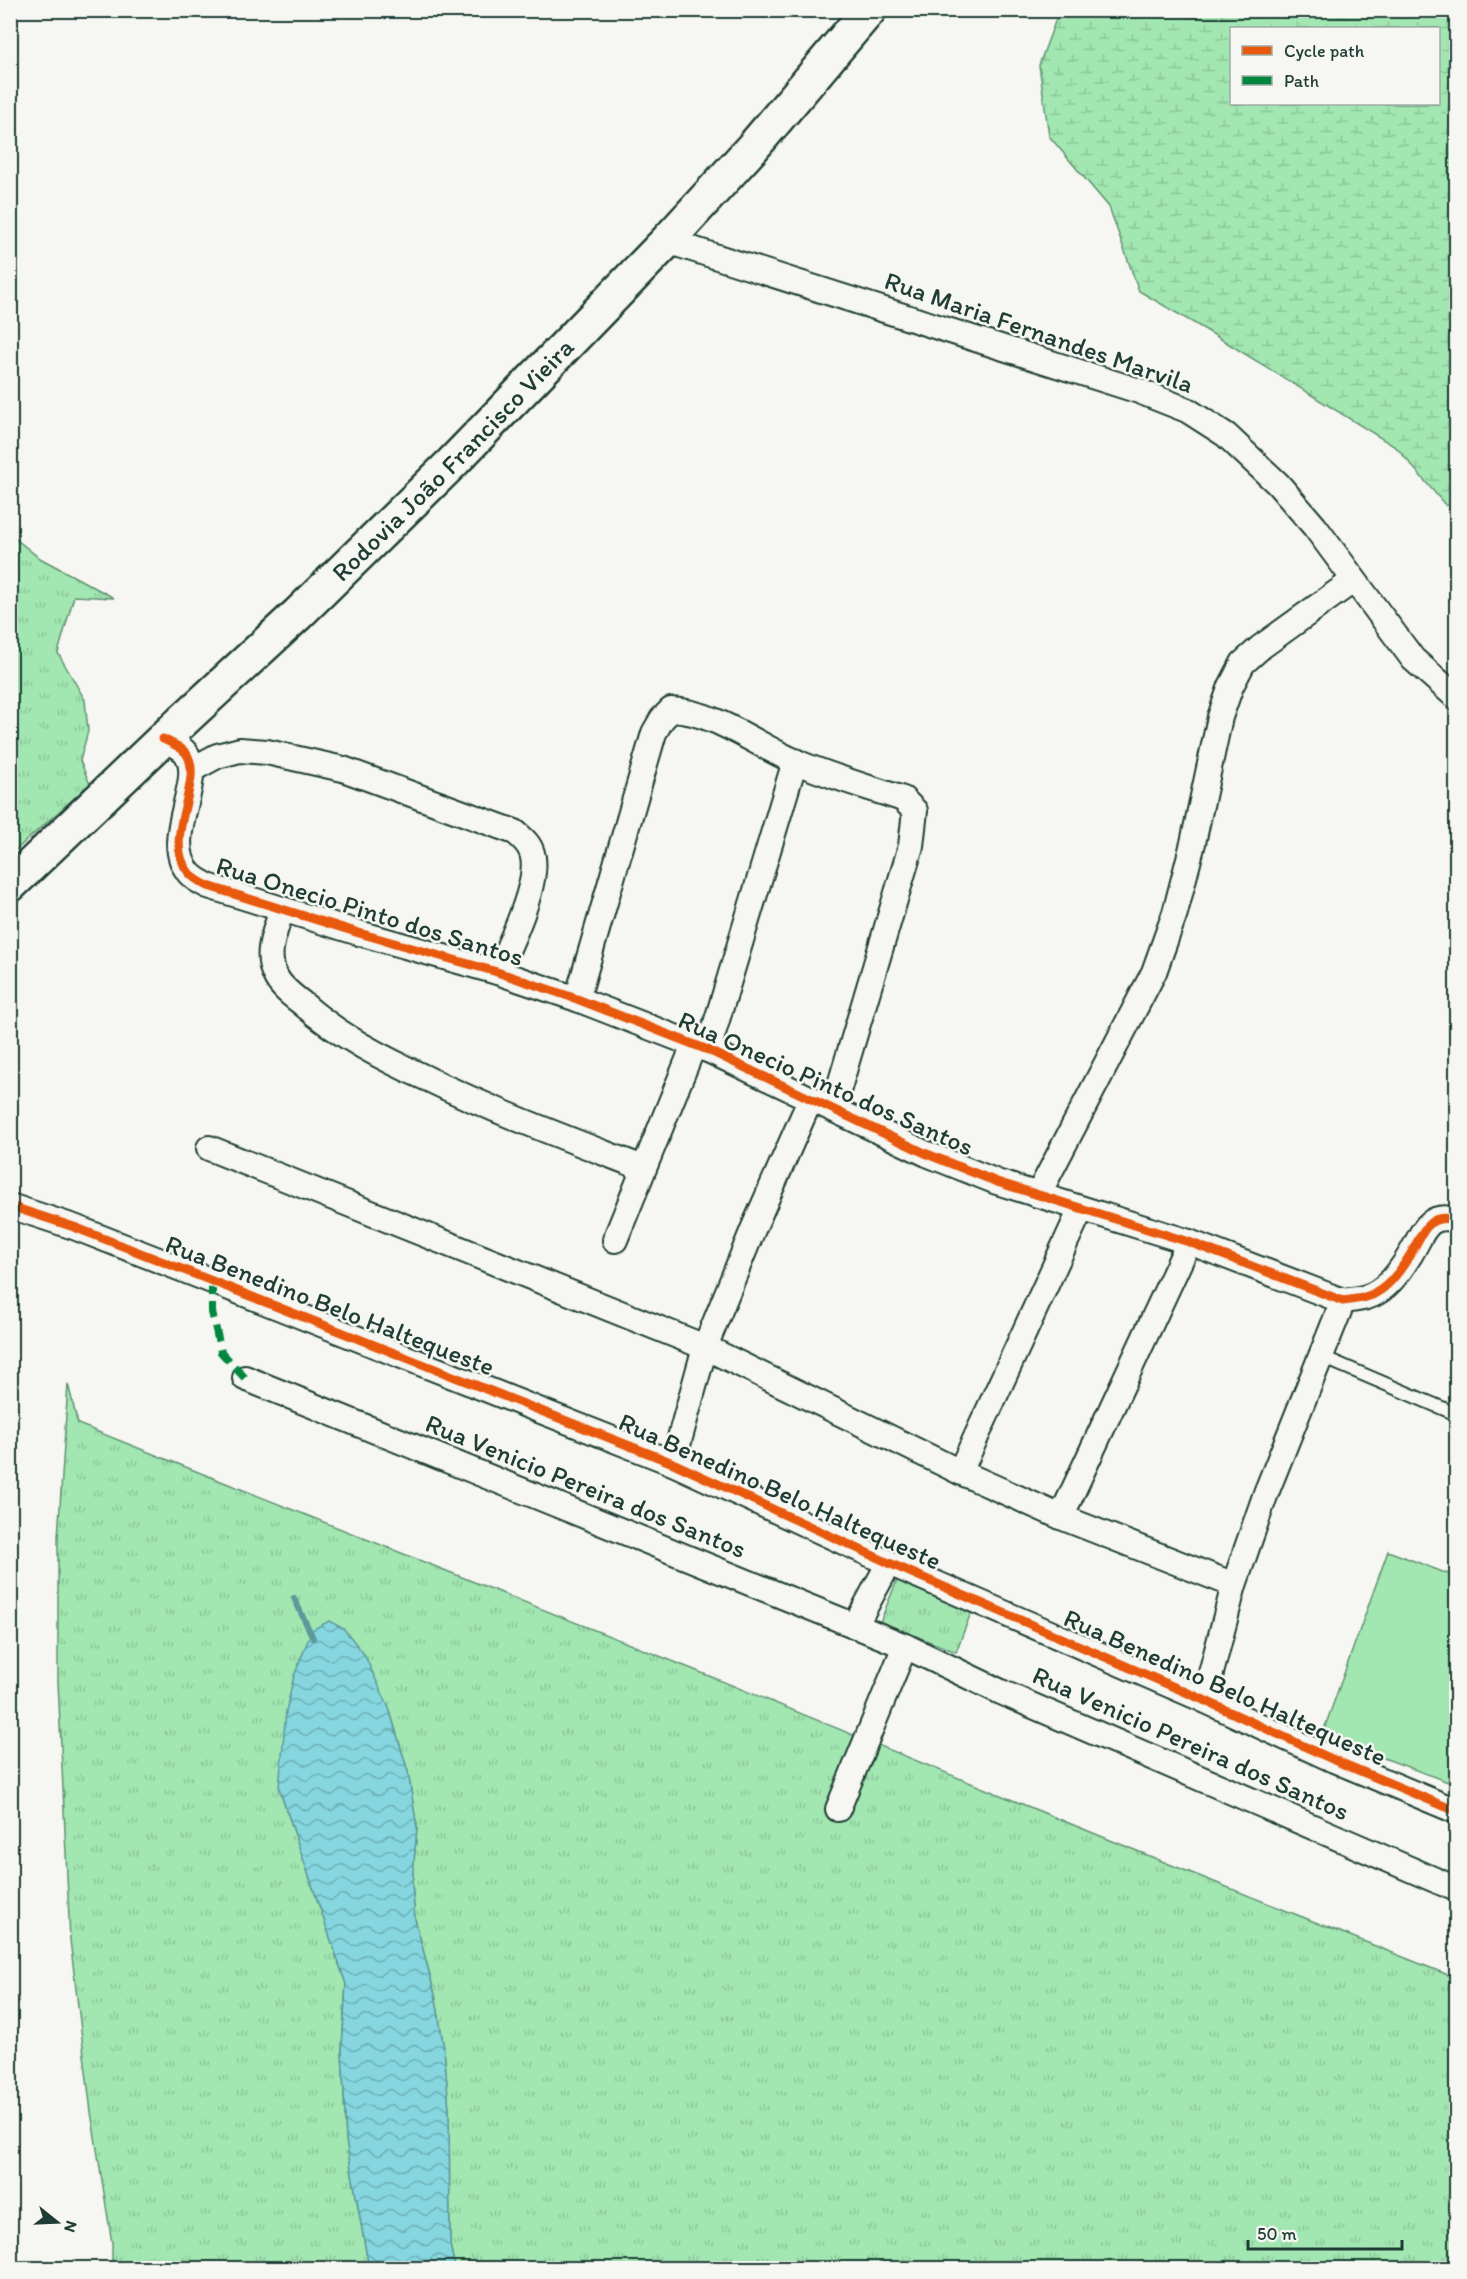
<svg xmlns="http://www.w3.org/2000/svg" width="1467" height="2279" font-family="Itim,sans-serif">
  <style>
    .grass { fill: url(#grass-tufts); stroke: #609272; stroke-width: 1.5 }
    .wetland { fill: url(#wetland-marsh); stroke: #609272; stroke-width: 1.5; fill-rule: evenodd }
    .pitch { fill: #a2e6b1; stroke: #609272; stroke-width: 1.5 }
    .water { fill: url(#water-waves); stroke: #5c999b; stroke-width: 1.5 }
    .lines { fill: none; stroke-linecap: round; stroke-linejoin: round }
    .stream { stroke: #5c999b; stroke-width: 6 }
    .service-casing { stroke: #1f3d34; stroke-width: 16 }
    .minor-casing { stroke: #1f3d34; stroke-width: 28 }
    .primary-casing { stroke: #1f3d34; stroke-width: 38 }
    .service { stroke: #f6f6f2; stroke-width: 12 }
    .minor { stroke: #f6f6f2; stroke-width: 24 }
    .primary { stroke: #f6f6f2; stroke-width: 33 }
    .quiet { stroke: #00873e; stroke-width: 8; stroke-dasharray: 15 8; stroke-linecap: butt }
    .cycleway-casing { stroke: #f6f6f2; stroke-width: 13 }
    .cycleway { stroke: #e8590c; stroke-width: 9 }
    .labels { text-anchor: middle; dominant-baseline: central; stroke-width: 5; stroke-linejoin: round; paint-order: stroke }
    .street-label { font-size: 26px; fill: #1f3d34; stroke: #f6f6f2 }
  </style>
  <defs>
    <pattern id="grass-tufts" width="24" height="20" patternUnits="userSpaceOnUse" patternTransform="scale(1.5)"><rect width="24" height="20" fill="#a2e6b1"/><path d="M3 7l-1-3M5 7V3M7 7l1-3M15 17l-1-3M17 17v-4M19 17l1-3" fill="none" stroke="#8bc699"/></pattern>
    <pattern id="wetland-marsh" width="20" height="14" patternUnits="userSpaceOnUse" patternTransform="scale(1.5)"><rect width="20" height="14" fill="#a2e6b1"/><path d="M1 5h8M5 5V1M11 12h8M15 12V8" fill="none" stroke="#8bc699"/></pattern>
    <pattern id="water-waves" width="16" height="10" patternUnits="userSpaceOnUse" patternTransform="scale(1.5)"><rect width="16" height="10" fill="#85d6df"/><path d="M0 5q4-4 8 0t8 0" fill="none" stroke="#6cafb6"/></pattern>
  </defs>
  <rect width="100%" height="100%" fill="#f6f6f2"/>
  <filter id="ink" filterUnits="userSpaceOnUse"><feTurbulence type="fractalNoise" baseFrequency=".0167" numOctaves="2"/><feDisplacementMap in="SourceGraphic" scale="12" xChannelSelector="R" yChannelSelector="G"/><feConvolveMatrix kernelMatrix="1 2 1 2 8 2 1 2 1" color-interpolation-filters="sRGB"/></filter>
  <g filter="url(#ink)">
    <!-- grass -->
    <g class="grass">
      <path d="M11,535l27,22 76,41 -40,-2 -16,57 27,47 3,31 -8,30 10,23 -79,70z"/>
      <path d="M68,1384l10,40 614,245 477,195 287,114v290h-1001l-5,-23 -1,-136 -5,-60 -8,-50 -21,-80 -3,-35 5,-56 -9,-56 -19,-64 -110,80 67,196 -4,64 4,92 23,128h-257v-25l-21,-131 -21,-172 -12,-259v-144z"/>
      <path d="M900,1573l74,32 -18,47 -76,-30z"/>
    </g>
    <!-- wetland -->
    <path class="wetland" d="M1059,11h397v487l-10,8 -49,-58 -181,-112 -77,-45 -30,-84 -60,-71 -10,-71zM1232,28h206v76h-206z"/>
    <!-- pitch -->
    <path class="pitch" d="M1388,1551l68,26v208l-134,-50z"/>
    <!-- water -->
    <path class="water" d="M329,1621l15,8 20,25 25,54 19,64 9,56 -5,56 3,35 21,80 8,50 5,60 1,136 5,23h-86l-23,-128 -4,-92 4,-64 -67,-196 7,-77 8,-35 18,-46z"/>
    <g class="lines">
      <!-- stream -->
      <path class="stream" d="M294,1598l19,40"/>
      <defs>
        <path id="service" d="M1320,1356l136,58"/>
        <g id="minor">
          <path d="M667,241l472,150 48,19 39,25 52,49 37,43 98,132 43,38"/>
          <path d="M163,739c8,4 17,7 23,14 20,28 -26,85 3,120 5,6 13,10 19,13l151,47 138,39 80,27 131,51 219,104 70,28 192,60 154,59c13,-2 25,-2 36,-10 13,-8 23,-23 31,-36 13,-21 16,-43 46,-35"/>
          <path d="M193,769l24,-13 23,-6 27,2 76,17 172,63c7,6 14,11 17,21 9,27 -23,94 -35,119"/>
          <path d="M282,909c-6,21 -18,44 -7,66 5,12 18,21 28,29 36,32 81,55 125,75 70,34 143,61 215,89"/>
          <path d="M577,999l77,-266 8,-14 9,-9c42,1 84,34 123,51 35,15 73,26 109,38l12,12 -4,35 -78,262"/>
          <path d="M708,1050l87,-289"/>
          <path d="M209,1148l496,199 255,125 101,45 173,68"/>
          <path d="M1038,1195l116,-223 21,-59 18,-70 27,-126 11,-31 12,-23 18,-16 93,-67"/>
          <path d="M10,1206l64,21 138,54 461,182 216,100 315,137 130,60 122,51"/>
          <path d="M615,1240l79,-195"/>
          <path d="M245,1378l660,268 96,46 455,197"/>
          <path d="M673,1463l32,-116 49,-120 57,-129"/>
          <path d="M960,1472l121,-263"/>
          <path d="M1061,1517l128,-275"/>
          <path d="M855,1626l34,-63"/>
          <path d="M1204,1700l30,-115 32,-92 77,-192"/>
          <path d="M838,1809l67,-163"/>
        </g>
        <g id="primary">
          <path id="s1" d="M10,885l153,-146 135,-125 154,-151 215,-222 86,-94 116,-137"/>
        </g>
      </defs>
      <!-- service casing -->
      <use href="#service" class="service-casing"/>
      <!-- minor casing -->
      <use href="#minor" class="minor-casing"/>
      <!-- primary casing -->
      <use href="#primary" class="primary-casing"/>
      <!-- service -->
      <use href="#service" class="service"/>
      <!-- minor -->
      <use href="#minor" class="minor"/>
      <!-- primary -->
      <use href="#primary" class="primary"/>
      <!-- quiet -->
      <path class="quiet" d="M212,1281v31l9,40 24,26"/>
      <defs>
        <g id="cycleway">
          <path d="M163,739c8,4 17,7 23,14 20,28 -26,85 3,120 5,6 13,10 19,13l151,47 138,39 80,27 131,51 219,104 70,28 192,60 154,59c13,-2 25,-2 36,-10 13,-8 23,-23 31,-36 13,-21 16,-43 46,-35"/>
          <path d="M10,1206l64,21 138,54 461,182 216,100 315,137 130,60 122,51"/>
        </g>
      </defs>
      <!-- cycleway casing -->
      <use href="#cycleway" class="cycleway-casing"/>
      <!-- cycleway -->
      <use href="#cycleway" class="cycleway"/>
    </g>
  </g>
  <g class="labels">
    <!-- street labels -->
    <g class="street-label">
      <text transform="translate(1039 332) rotate(19)">Rua Maria Fernandes Marvila</text>
      <text stroke="none"><textPath href="#s1" startOffset="614">Rodovia João Francisco Vieira</textPath></text>
      <text transform="translate(370 911) rotate(17)">Rua Onecio Pinto dos Santos</text>
      <text transform="translate(826 1083) rotate(24)">Rua Onecio Pinto dos Santos</text>
      <text transform="translate(330 1305) rotate(21)">Rua Benedino Belo Haltequeste</text>
      <text transform="translate(586 1486) rotate(22)">Rua Venicio Pereira dos Santos</text>
      <text transform="translate(780 1491) rotate(24)">Rua Benedino Belo Haltequeste</text>
      <text transform="translate(1225 1687) rotate(24)">Rua Benedino Belo Haltequeste</text>
      <text transform="translate(1191 1743) rotate(24)">Rua Venicio Pereira dos Santos</text>
    </g>
  </g>
  <!-- margin -->
  <rect width="1467" height="2279" fill="none" stroke="#f6f6f2" stroke-width="36"/>
  <rect x="18" y="18" width="1431" height="2243" fill="none" stroke="#1f3d34" stroke-width="2" filter="url(#ink)"/>
  <!-- legend -->
  <rect x="1230" y="27" width="210" height="78" fill="#f6f6f2" stroke="#a0aca6" stroke-width="1.5"/>
  <rect x="1242" y="46" width="30" height="9" fill="#e8590c" stroke="#a0aca6" stroke-width="1.5"/>
  <text x="1284" y="57" font-size="18" fill="#1f3d34">Cycle path</text>
  <rect x="1242" y="76" width="30" height="9" fill="#00873e" stroke="#a0aca6" stroke-width="1.5"/>
  <text x="1284" y="87" font-size="18" fill="#1f3d34">Path</text>
  <!-- north arrow -->
  <g transform="translate(57 2222) rotate(108)" stroke="#f6f6f2" stroke-width="4.5" paint-order="stroke">
  <path d="M0-4.5L10 22L0 15L-10 22Z" fill="#1f3d34"/>
  <text y="-9" font-size="16" font-weight="bold" text-anchor="middle" fill="#1f3d34">N</text>
  </g>
  <!-- scale -->
  <path d="M1248 2240v9h154v-9" fill="none" stroke="#1f3d34" stroke-width="3"/>
  <text x="1257" y="2240" font-size="18" fill="#1f3d34" stroke="#f6f6f2" stroke-width="4.5" paint-order="stroke">50 m</text>
</svg>
